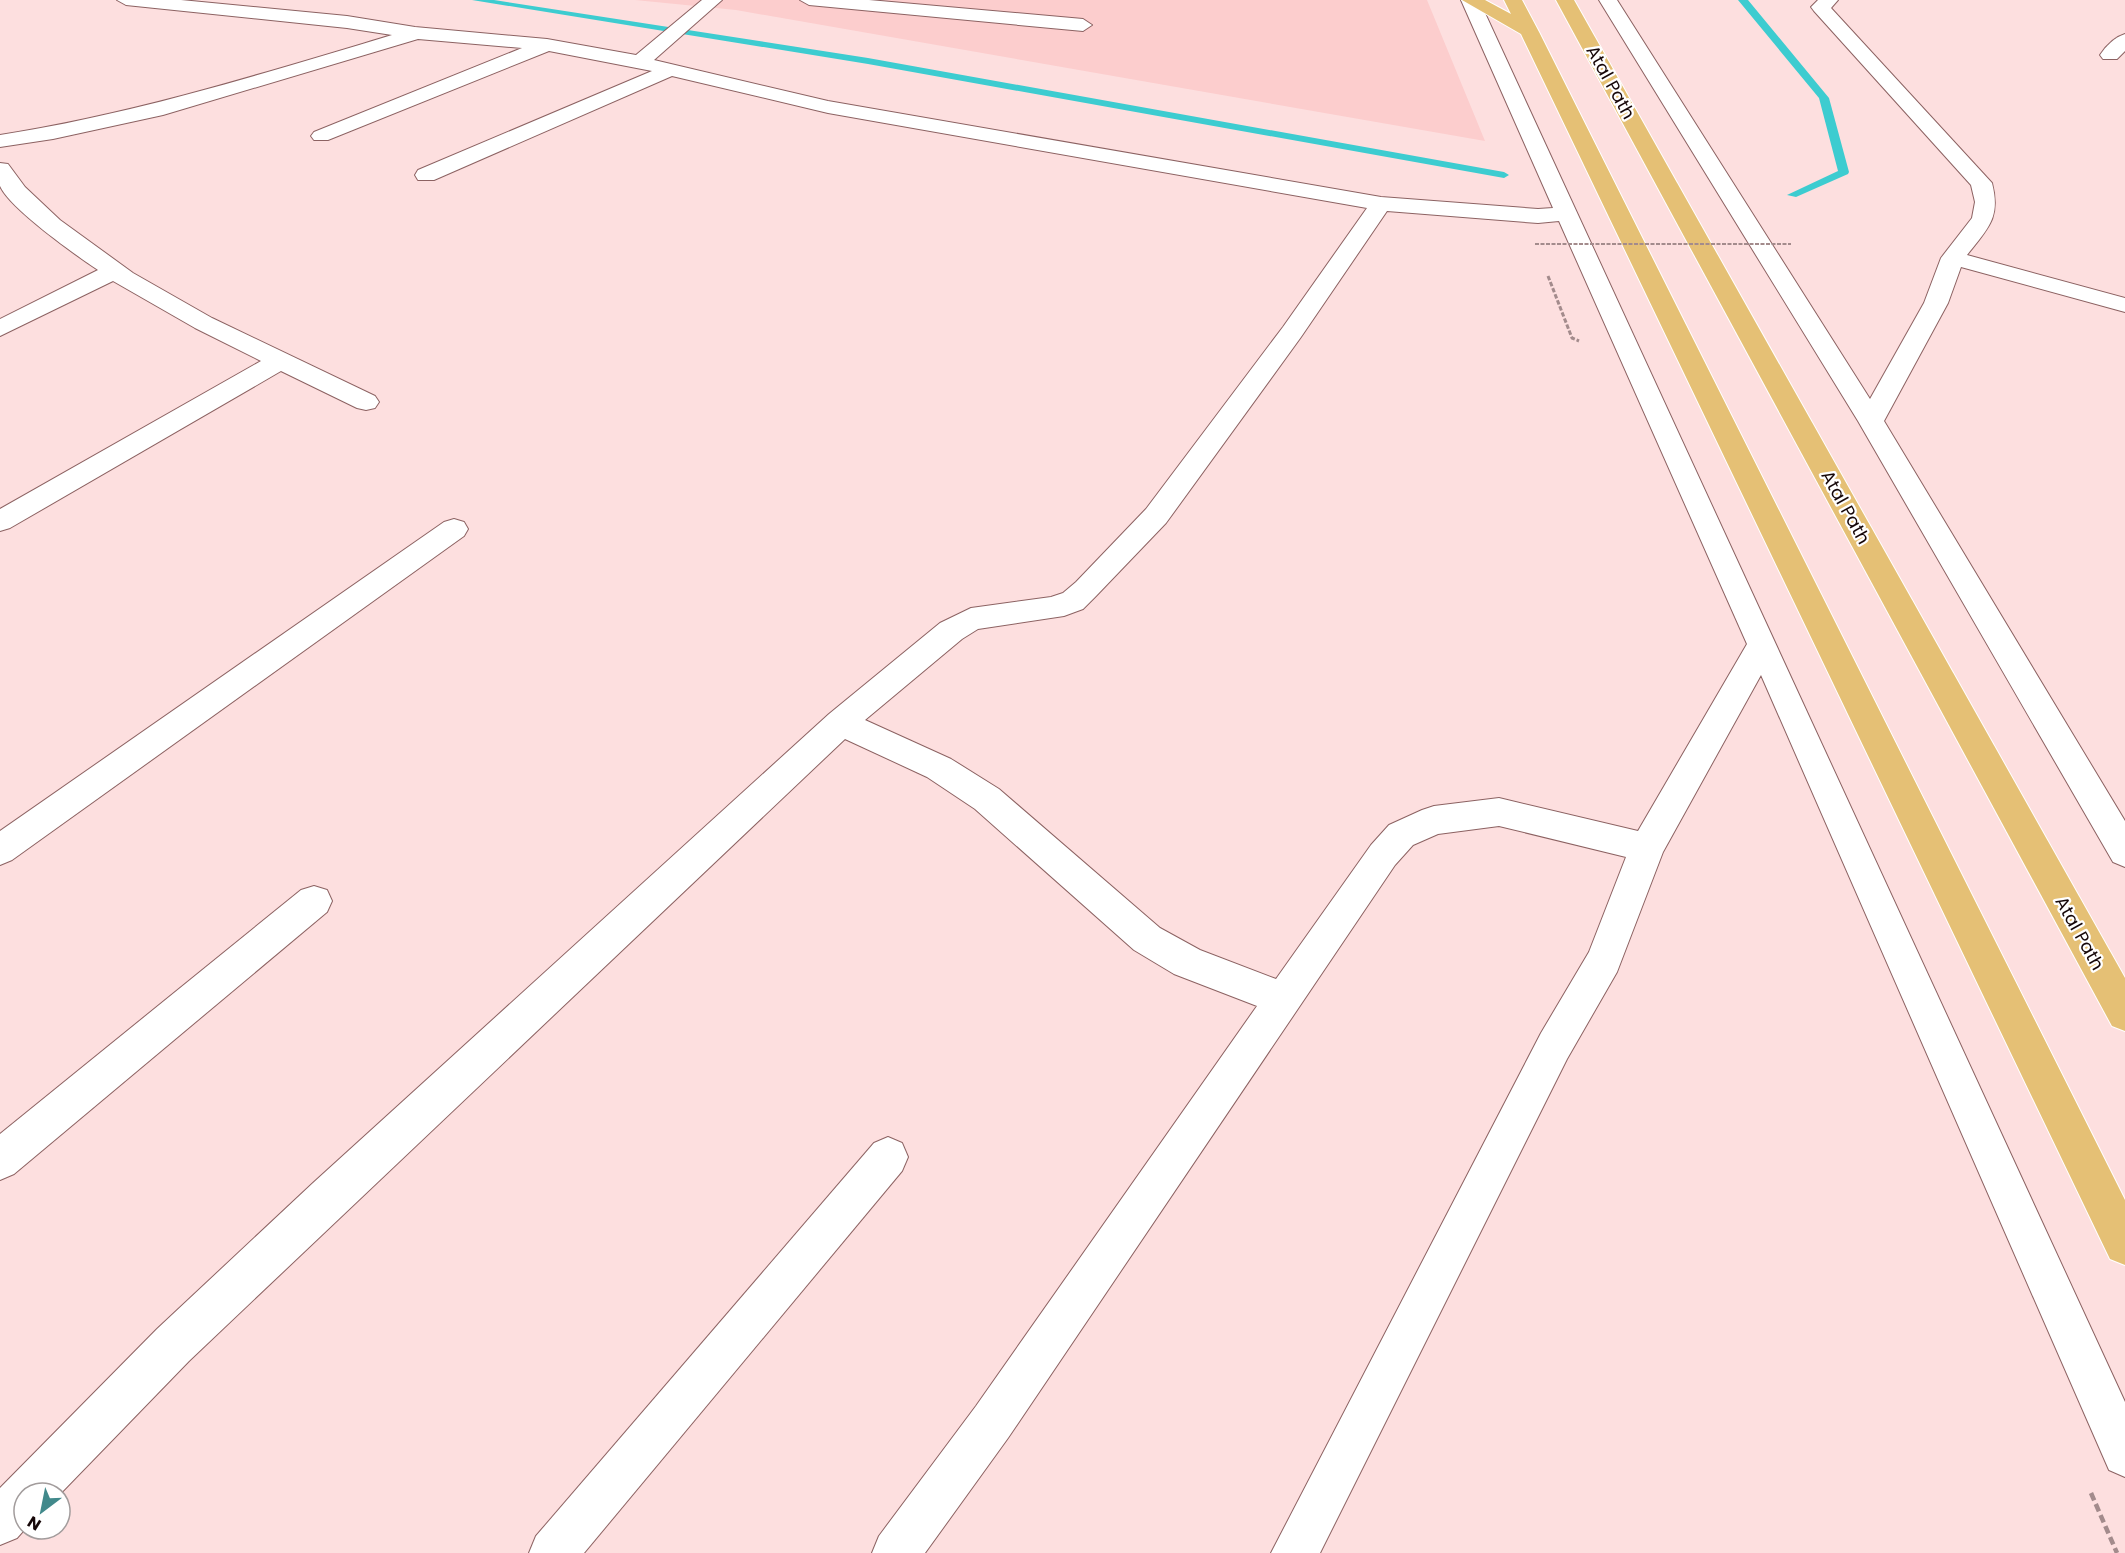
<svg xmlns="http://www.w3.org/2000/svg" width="2125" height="1553" font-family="Poppins,sans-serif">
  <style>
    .built { fill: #fccdcd }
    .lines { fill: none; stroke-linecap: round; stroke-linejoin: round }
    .stream { fill: #3dccd0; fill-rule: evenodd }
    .minor-casing { stroke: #8c6262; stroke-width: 2 }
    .major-casing { stroke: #fff; stroke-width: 2 }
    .path-far1 { stroke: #a38b8c; stroke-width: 3; stroke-dasharray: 4.5 2; stroke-linecap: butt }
    .path { stroke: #a38b8c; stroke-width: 4.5; stroke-dasharray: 8 4; stroke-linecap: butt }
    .minor { fill: #fff; fill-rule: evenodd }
    .major { fill: #e5c075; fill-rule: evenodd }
    .path-bridge { stroke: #a38b8c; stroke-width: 2; stroke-dasharray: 4 1.5; stroke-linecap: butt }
    .labels { text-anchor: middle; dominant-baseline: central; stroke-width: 4.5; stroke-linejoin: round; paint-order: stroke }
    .street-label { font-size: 18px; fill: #160708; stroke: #fff }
  </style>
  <rect width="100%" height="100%" fill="#fddfdf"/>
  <!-- built -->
  <path class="built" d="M635,0h792l58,141 -749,-131z"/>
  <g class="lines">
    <!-- stream -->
    <g class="stream">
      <path d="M472,0h22l374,58 636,114 5,3 -5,3 -636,-114z"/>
      <path d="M1738,0h10l81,98 20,74 -1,2 -52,23 -9,-2 51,-24 -19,-73z"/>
    </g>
    <defs>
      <g id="minor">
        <path d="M117,0h64l166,16 68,11 132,12 89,16 66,-55h20l-68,60 174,41 553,96 157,12 15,-1 -92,-208h18l646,1402v75l-16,-7 -348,-795 -98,177 -46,120 -50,87 -247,494h-49l270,-520 48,-81 37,-95 -127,-31 -61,8 -25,11 -18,20 -387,573 -83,115h-53l7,-17 97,-130 281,-400 -83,-32 -40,-24 -159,-141 -48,-32 -82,-38 -656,622 -129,133 -36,-1 1,36 -8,9 -17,7v-57l157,-159 156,-146 516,-469 111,-91 31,-15 80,-11 12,-4 13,-11 70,-73 137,-182 84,-119 -539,-95 -156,-37 -238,104h-16l-3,-5 3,-5 234,-99 -103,-20 -221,89h-14l-3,-4 3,-4 208,-84 -104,-9 -255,76 -110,24 -53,8v-12c134,-21 262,-61 392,-100l-45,-7 -221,-23zM1387,211l151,12 21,-2 188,423 -109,187 -139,-33 -65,8 -12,4 -33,15 -18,20 -95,134 -76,-29 -40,-22 -161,-139 -48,-30 -86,-39 97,-81 16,-10 86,-13 19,-7 13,-13 70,-73 135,-186z"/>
        <path d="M800,0h69l214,19 9,6 -9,6 -274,-26z"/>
        <path d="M1599,0h18l253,399 54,-96 17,-45 31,-40 3,-16 -4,-17 -157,-174 -3,-4 7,-7h20l-7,8 161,175c9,35 -4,45 -25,72l158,43v14l-164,-45 -13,36 -64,118 241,400v46l-12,-5 -255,-441z"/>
        <path d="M2125,34v17l-8,8h-14l-3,-4c6,-9 15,-18 25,-21z"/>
        <path d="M0,163l8,1 17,23 35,33 73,53 79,45 163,78 4,6 -4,6 -9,2 -9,-2 -76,-37 -271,157 -10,3v-22l261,-148 -66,-33 -82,-47 -113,55v-17l98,-49c-21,-14 -89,-62 -98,-84 0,-6 0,-17 0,-23z"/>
        <path d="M454,519l10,3 4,7 -4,7 -452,324 -12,5v-34l444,-309z"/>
        <path d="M314,886l13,4 5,11 -5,11 -313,262 -14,6v-46l301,-244z"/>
        <path d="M888,1137l14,6 6,14 -6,14 -318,382h-55l7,-17 338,-393z"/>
      </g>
      <g id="major">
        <path d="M1462,0h23l26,14 -7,-14h18l17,32 586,1168v65l-15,-6 -589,-1225z"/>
        <path d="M1556,0h18l551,978v53l-13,-5z"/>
      </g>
    </defs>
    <!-- minor casing -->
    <use href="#minor" class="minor-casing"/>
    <!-- major casing -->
    <use href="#major" class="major-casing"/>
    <!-- path-far1 -->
    <path class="path-far1" d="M1548,276l24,62 7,3"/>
    <!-- path -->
    <path class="path" d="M2091,1493l26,60"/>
    <!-- minor -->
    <use href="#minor" class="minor"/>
    <!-- major -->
    <use href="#major" class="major"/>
    <!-- path-bridge -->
    <path class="path-bridge" d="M1535,244h256"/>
  </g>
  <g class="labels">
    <!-- street labels -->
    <g class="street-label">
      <text transform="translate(1611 82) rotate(61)">Atal Path</text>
      <text transform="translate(1846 507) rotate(61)">Atal Path</text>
      <text transform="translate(2080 933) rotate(61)">Atal Path</text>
    </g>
  </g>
  <!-- north arrow -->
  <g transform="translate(42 1511) rotate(212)"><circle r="28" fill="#ffffff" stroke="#a29c9c" stroke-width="1.5"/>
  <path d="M0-4.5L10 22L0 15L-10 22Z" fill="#41898b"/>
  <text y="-9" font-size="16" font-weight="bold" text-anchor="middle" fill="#160708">N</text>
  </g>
</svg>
